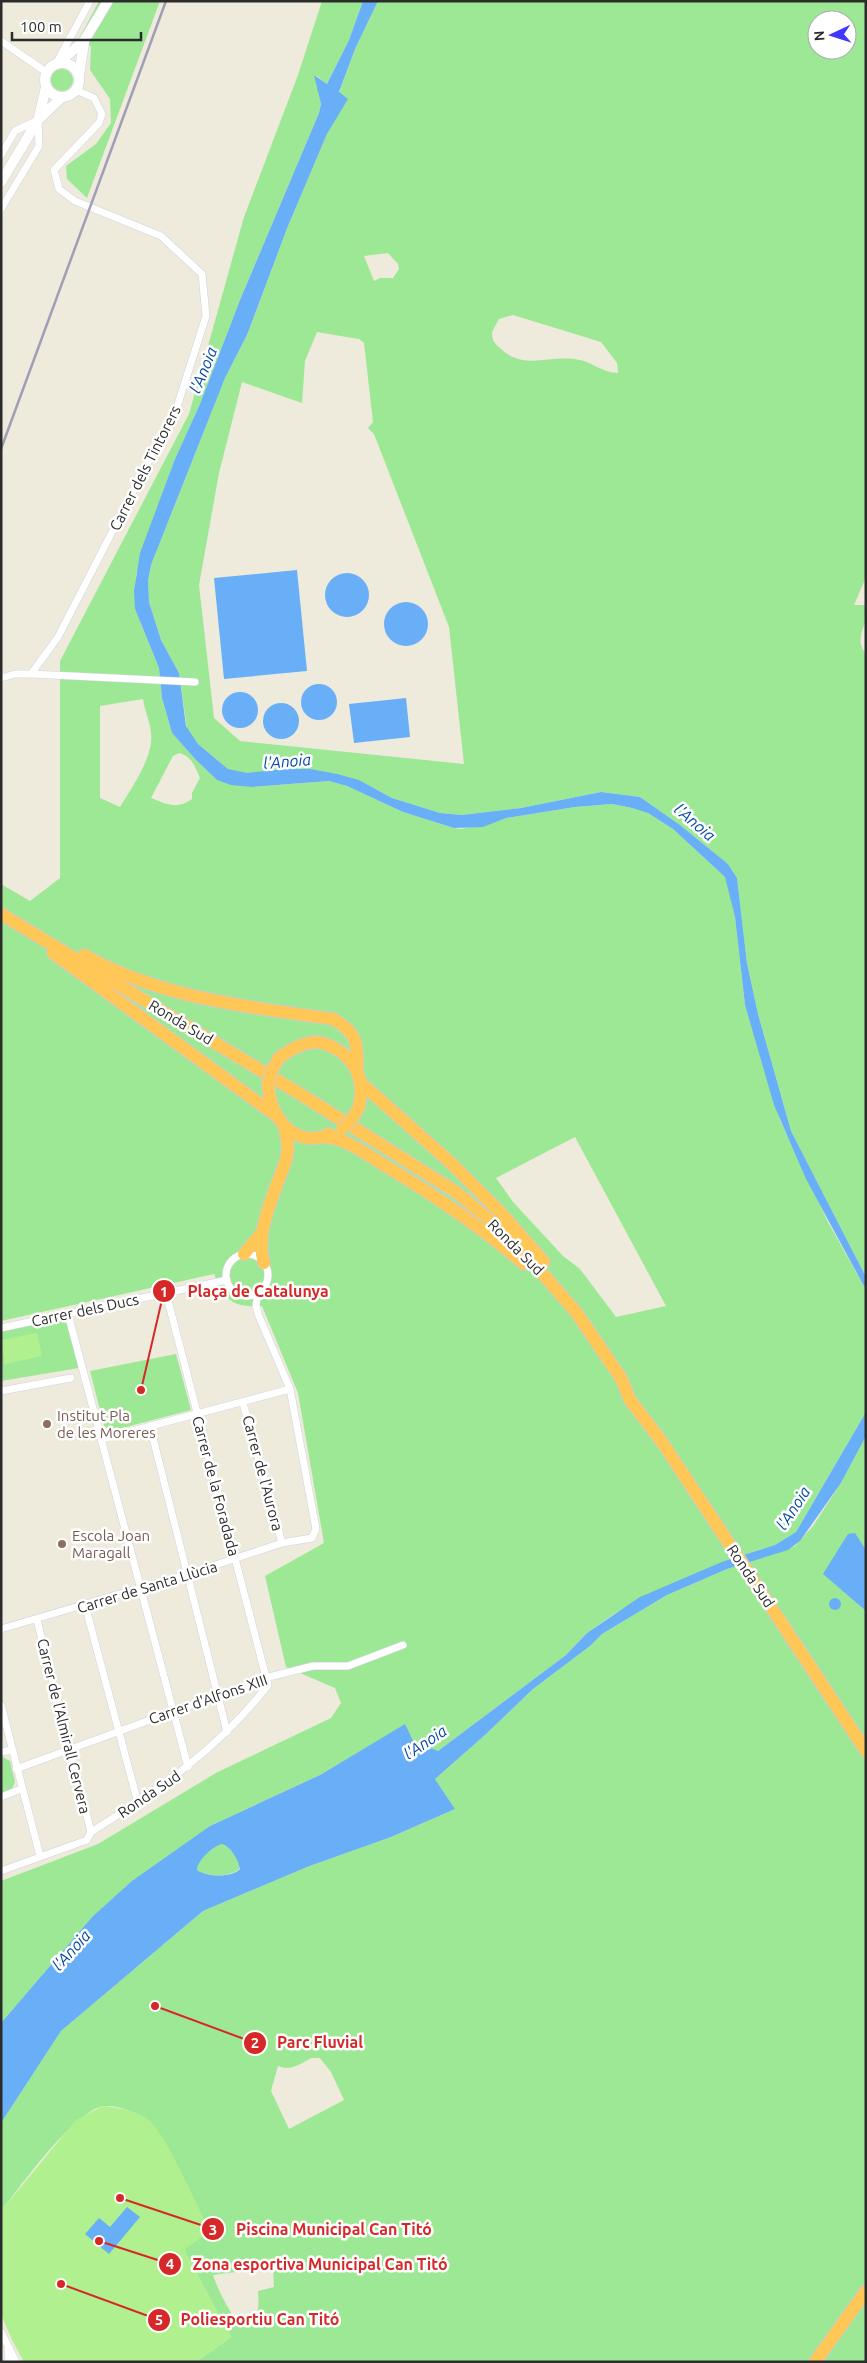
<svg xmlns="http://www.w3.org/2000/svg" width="867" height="2363" font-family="Ubuntu,sans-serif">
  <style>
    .green { fill: #9de894; fill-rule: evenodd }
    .pitch { fill: #b0f08f }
    .water { fill: #68aff7; fill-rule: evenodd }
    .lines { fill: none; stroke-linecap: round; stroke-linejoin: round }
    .street-casing { stroke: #d2d1e4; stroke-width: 8 }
    .secondary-casing { stroke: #d2d1e4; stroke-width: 11 }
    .highway-casing { stroke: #ccc; stroke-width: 14 }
    .street { stroke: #fff; stroke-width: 7 }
    .secondary { stroke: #fff; stroke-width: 10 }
    .highway { stroke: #ffc755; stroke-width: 12 }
    .rail { stroke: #a09eb6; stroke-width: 2.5 }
    .highway-bridge-casing { stroke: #ccc; stroke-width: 14; stroke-linecap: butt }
    .highway-bridge { stroke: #ffc755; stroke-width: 12 }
    .education-dot { fill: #8d6e63; stroke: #fff; stroke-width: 2 }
    .labels { text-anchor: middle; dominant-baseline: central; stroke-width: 5; stroke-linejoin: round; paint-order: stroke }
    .street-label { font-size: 15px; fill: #2b2b2b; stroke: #fff }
    .education-label { font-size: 15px; fill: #785e54; stroke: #fff; text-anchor: start }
    .water-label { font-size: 16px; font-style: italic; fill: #0448a5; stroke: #fff }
    .leader { fill: none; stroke: #d62828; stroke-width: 2 }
    .callout-dot { fill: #d62828; stroke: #fff; stroke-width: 2 }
    .mark-label { font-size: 15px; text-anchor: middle; font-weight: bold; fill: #fff }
    .callout-label { font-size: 16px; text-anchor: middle; font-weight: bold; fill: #d62828; stroke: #fff; stroke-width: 5; stroke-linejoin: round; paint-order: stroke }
  </style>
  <rect width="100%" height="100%" fill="#eeeadc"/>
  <!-- green -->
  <g class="green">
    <path d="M99,1h61l-73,197 -20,-19 -1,-13 30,-22 15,-21 -1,-24 -20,-29 1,-23 -12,-8z"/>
    <path d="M322,1h41l-14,39 -22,44 -12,-9 6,29 -2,9 -79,187 -40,104 -25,55 -39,116 -1,34 24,59 3,30 10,35 24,27 21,20 35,7 77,-6 18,5 56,26 51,16 7,1 45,-11 69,-11 37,-3 20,4 16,5 25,16 52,48 3,6 7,34 10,88 35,115 48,102 38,68v122l-70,120 -21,13 -51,16 -110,53 -27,19 -21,22 -128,96 -7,-3 -13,3 -14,-26 -84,50 -110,51 -118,91 -91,106v-142l97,-37 118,-71 115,-55 10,-15 -6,-15 -49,-21 -21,-91 59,-33 -26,-150 -36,-87c-30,2 -37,-6 -48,-32l-213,47v-437l29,17 30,-23v-217l129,-247 55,-197 54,-142zM143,699c2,14 10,29 8,43 -2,21 -20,47 -31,65l-20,-9v-92zM179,753c13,3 16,14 21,25l-8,15v6c-15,11 -26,5 -41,-1l22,-42zM575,1137l91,169 -50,11 -36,-48 -17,-13 -50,-54 -17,-24z"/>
    <path d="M378,1h488v576l-12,28h12c0,5 1,12 -1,17 -4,13 -8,20 1,32v623l-75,-146 -33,-117 -11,-51 -10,-85 -9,-14 -48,-39 -40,-28 -39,-5 -80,16 -59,7 -22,-2 -48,-15 -33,-18 -119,-7 -12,-4 -30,-25 -11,-15 -8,-56 -18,-33 -12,-38 -1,-21 3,-16 74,-187 22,-43 41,-109 39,-92 20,-35 -8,-6 16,-44zM817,20h30v30h-30zM388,253l10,11 1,5 -6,9h-13l-6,3 -10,-25zM513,315l88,27 16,21 1,10c-16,0 -28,-13 -44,-14 -27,-3 -52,11 -74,-11 -6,-5 -8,-8 -8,-16l7,-13zM317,332l42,7 5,4 9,79 -5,6 6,6 75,193 15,137 -224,-23 -26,-23 -15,-133 20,-112 23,-91 60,21 3,-42z"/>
    <circle cx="62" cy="80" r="11"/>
    <path d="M63,1318l4,7 12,43 -78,13v-49z"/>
    <path d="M176,1354l15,56 -80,21 -7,-5 -14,-55z"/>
    <path d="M866,1436v114l-11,-16 -31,40 42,37v751h-670l35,-25 -47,-87 -36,-130c-13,-7 -28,-15 -43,-14 -29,2 -85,81 -104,105v-88l60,-92 142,-120 104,-44 84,-30 64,-28 -20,-30 50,-44 48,-46 57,-43 12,-12 65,-39 60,-26 68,-23 18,-20 28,-43zM311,2058h9l11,14 13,28 -55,29 -18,-38 7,-25c13,5 21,-1 33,-8zM273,2267l1,20 -16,4c1,11 1,24 -5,34l-9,2c-11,-6 -27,-39 -31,-52z"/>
    <path d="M1,1756l9,5 5,21 -4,9 -10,3z"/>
    <path d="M222,1844c9,3 16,15 18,24 -8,10 -34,9 -43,2 -1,-9 16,-24 25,-26z"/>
  </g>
  <!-- pitch -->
  <g class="pitch">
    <path d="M37,1333l5,23 -37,8 -4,-24z"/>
    <path d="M103,2106c15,2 32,4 45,13 17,13 50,89 62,112l-26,19 47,87 -35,25h-172l-12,-22 -11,-26v-103l75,-91z"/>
  </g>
  <!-- water -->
  <g class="water">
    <path d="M363,1h15l-23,48 -16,43 9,7 -21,35 -39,92 -41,109 -22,43 -74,187 -3,16 1,21 12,38 18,33 7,53 12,18 30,25 19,4 38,-4h25l27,5 22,6 33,18 48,15 22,2 59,-7 80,-16 39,5 40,28 48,39 9,14 10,85 11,51 33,117 75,146v13l-60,-111 -32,-74 -29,-100 -10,-88 -10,-40 -52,-48 -25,-16 -16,-5 -20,-4 -37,3 -69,11 -23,9 -29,1 -51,-16 -56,-26 -18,-5 -77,6 -21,-2 -14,-5 -21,-20 -24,-27 -10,-35 -3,-30 -24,-59 -1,-18 6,-38 35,-94 25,-55 40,-104 79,-187 2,-9 -7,-29 13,9 22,-44z"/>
    <path d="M297,570l10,101 -83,8 -10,-101z"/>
    <circle cx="347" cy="595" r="22"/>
    <circle cx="406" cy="624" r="22"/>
    <circle cx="319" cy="702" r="18"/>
    <circle cx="240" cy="710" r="18"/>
    <path d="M406,698l4,39 -56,6 -5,-39z"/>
    <circle cx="281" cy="721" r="18"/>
    <path d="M866,1412v24l-25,47 -41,58 -12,9 -61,19 -60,26 -65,39 -12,12 -57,43 -48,46 -50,44 20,30 -64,28 -84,30 -104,44 -142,120 -60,92v-100l91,-106 40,-36 78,-55 110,-51 85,-51 13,27 13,-3 7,3 128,-96 21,-22 53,-36 84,-36 51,-16 21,-13zM222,1844c9,3 16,15 18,25 -8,9 -34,8 -43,1 0,-9 16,-24 25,-26z"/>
    <path d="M855,1533l11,17v61l-43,-37 25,-40z"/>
    <circle cx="835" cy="1604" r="6"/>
    <path d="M127,2207l13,10 -31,37 -24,-20 14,-16 11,9z"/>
  </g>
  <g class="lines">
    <defs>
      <g id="street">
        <path d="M1,41l45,31"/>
        <path d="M57,62l33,-61"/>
        <path d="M1,155l14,-24 23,-11 1,26 -38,63"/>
        <path d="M31,674l164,8"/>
        <path d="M1,678l14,-4h16l27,-37 120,-233 28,-88 -4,-42 -41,-38 -86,-35 -16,-12 -5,-19 45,-47 3,-9 -8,-16 -18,-8"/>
        <circle cx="247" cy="1275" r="21"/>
        <path d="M68,1314l120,453"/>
        <path d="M1,1328l226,-48"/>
        <path d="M1,1391l70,-13"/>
        <path d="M243,1403l39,140"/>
        <path d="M150,1426l77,306"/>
        <path d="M102,1439l188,-50"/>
        <path d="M85,1605l53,198"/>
        <path d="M37,1620l54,212"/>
        <path d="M1,1629l187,-55 94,-31 30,-5 4,-9 -26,-140 -32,-75 -2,-9 2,-12"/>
        <path d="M1,1705l39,151"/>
        <path d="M1,1752l11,-2"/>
        <path d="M16,1769l249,-91 48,-12h35l55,-21"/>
        <path d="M1,1797l20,-8"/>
        <path d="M1,1871l86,-31 4,-8c67,-42 128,-83 177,-147l-102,-392"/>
        <path d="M1,2332l15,30"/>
        <path d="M8,2349l1,13"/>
      </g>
      <g id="secondary">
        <circle cx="62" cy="80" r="17"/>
        <path d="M58,63l26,-22 24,-40"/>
        <path d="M79,75l5,-32"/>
        <path d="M39,117l7,-30"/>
        <path d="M1,182l37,-62 24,-23"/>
      </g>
      <g id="highway">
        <path d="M1,914l304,183 151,95 41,34 37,38 42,48 45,66 9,22 32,42 204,309"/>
        <path d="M53,953l221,161"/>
        <path d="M84,955c76,43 164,52 249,64 23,13 25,23 24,48"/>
        <path d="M279,1058c11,-8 22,-15 36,-16 6,0 13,3 18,5 24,13 32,33 26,60"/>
        <path d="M268,1083c1,33 25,67 62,51"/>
        <path d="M361,1083l91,81 50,50 42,48"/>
        <path d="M323,1137c25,1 45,19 66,31 48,29 93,59 135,96"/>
        <path d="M244,1254l17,-20"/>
        <path d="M264,1263c-10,-31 12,-73 22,-103l2,-12 -3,-20"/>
        <path d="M815,2362l51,-71"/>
      </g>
    </defs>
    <!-- street casing -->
    <use href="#street" class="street-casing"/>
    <!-- secondary casing -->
    <use href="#secondary" class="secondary-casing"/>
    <!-- highway casing -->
    <use href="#highway" class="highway-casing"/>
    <!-- street -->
    <use href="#street" class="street"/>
    <!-- secondary -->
    <use href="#secondary" class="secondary"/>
    <!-- highway -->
    <use href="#highway" class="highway"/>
    <!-- rail -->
    <path class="rail" d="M1,449l165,-448"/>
    <defs>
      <g id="highway-bridge">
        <path d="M268,1083l4,-13 7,-12"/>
        <path d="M342,1129l10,-10 7,-12"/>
      </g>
    </defs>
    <!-- highway-bridge casing -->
    <use href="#highway-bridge" class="highway-bridge-casing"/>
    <!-- highway-bridge -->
    <use href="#highway-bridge" class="highway-bridge"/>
  </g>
  <!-- markers -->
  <g class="education-dot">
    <circle cx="47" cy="1424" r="5"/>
    <circle cx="62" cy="1544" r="5"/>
  </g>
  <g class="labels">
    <!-- street labels -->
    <g class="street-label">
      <text transform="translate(145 468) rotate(-63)">Carrer dels Tintorers</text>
      <text transform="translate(181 1022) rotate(31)">Ronda Sud</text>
      <text transform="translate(516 1247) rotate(45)">Ronda Sud</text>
      <text transform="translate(85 1310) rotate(-12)">Carrer dels Ducs</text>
      <text transform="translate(263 1473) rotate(75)">Carrer de l'Aurora</text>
      <text transform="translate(216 1486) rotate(75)">Carrer de la Foradada</text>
      <text transform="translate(751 1576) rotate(56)">Ronda Sud</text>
      <text transform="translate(147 1587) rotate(-17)">Carrer de Santa Llùcia</text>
      <text transform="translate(208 1699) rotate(-19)">Carrer d'Alfons XIII</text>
      <text transform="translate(64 1726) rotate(76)">Carrer de l'Almirall Cervera</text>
      <text transform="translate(149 1794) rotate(-34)">Ronda Sud</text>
    </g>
    <!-- education labels -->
    <g class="education-label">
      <text x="57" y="1415">Institut Pla<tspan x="57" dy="17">de les Moreres</tspan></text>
      <text x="72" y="1535">Escola Joan<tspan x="72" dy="17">Maragall</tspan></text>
    </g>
    <!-- water labels -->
    <g class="water-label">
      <text transform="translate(203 370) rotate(-68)">l'Anoia</text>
      <text transform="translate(287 761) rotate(-5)">l'Anoia</text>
      <text transform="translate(695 822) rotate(40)">l'Anoia</text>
      <text transform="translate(793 1508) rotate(-57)">l'Anoia</text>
      <text transform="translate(425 1742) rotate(-34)">l'Anoia</text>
      <text transform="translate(71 1950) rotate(-48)">l'Anoia</text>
    </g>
  </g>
  <!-- callouts -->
  <path class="leader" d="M141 1390L164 1291M155 2006L255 2043M120 2198L213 2229M99 2241L170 2264M61 2284L159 2320"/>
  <g class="callout-dot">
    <circle cx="141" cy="1390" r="5"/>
    <circle cx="155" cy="2006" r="5"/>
    <circle cx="120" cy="2198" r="5"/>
    <circle cx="99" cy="2241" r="5"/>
    <circle cx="61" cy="2284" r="5"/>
    <circle cx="164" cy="1291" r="12"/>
    <circle cx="255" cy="2043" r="12"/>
    <circle cx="213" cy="2229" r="12"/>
    <circle cx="170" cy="2264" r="12"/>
    <circle cx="159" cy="2320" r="12"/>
  </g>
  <g class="mark-label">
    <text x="164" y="1297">1</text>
    <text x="255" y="2048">2</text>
    <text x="213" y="2235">3</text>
    <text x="170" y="2269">4</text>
    <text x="159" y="2325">5</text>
  </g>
  <g class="callout-label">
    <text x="258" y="1297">Plaça de Catalunya</text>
    <text x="320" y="2048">Parc Fluvial</text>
    <text x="334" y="2235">Piscina Municipal Can Titó</text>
    <text x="320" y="2270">Zona esportiva Municipal Can Titó</text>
    <text x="260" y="2325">Poliesportiu Can Titó</text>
  </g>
  <!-- border -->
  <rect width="867" height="2363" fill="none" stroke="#2b2b2b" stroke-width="5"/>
  <!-- north arrow -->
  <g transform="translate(832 35) rotate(266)"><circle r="24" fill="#ffffff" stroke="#aaaaaa"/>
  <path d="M0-4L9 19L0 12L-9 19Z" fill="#4137ff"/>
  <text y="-8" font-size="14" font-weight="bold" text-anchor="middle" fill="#2b2b2b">N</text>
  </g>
  <!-- scale -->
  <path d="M12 32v8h129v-8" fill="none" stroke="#2b2b2b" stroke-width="2.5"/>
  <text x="20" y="32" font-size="15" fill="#2b2b2b" stroke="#ffffff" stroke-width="4" paint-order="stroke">100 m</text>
</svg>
